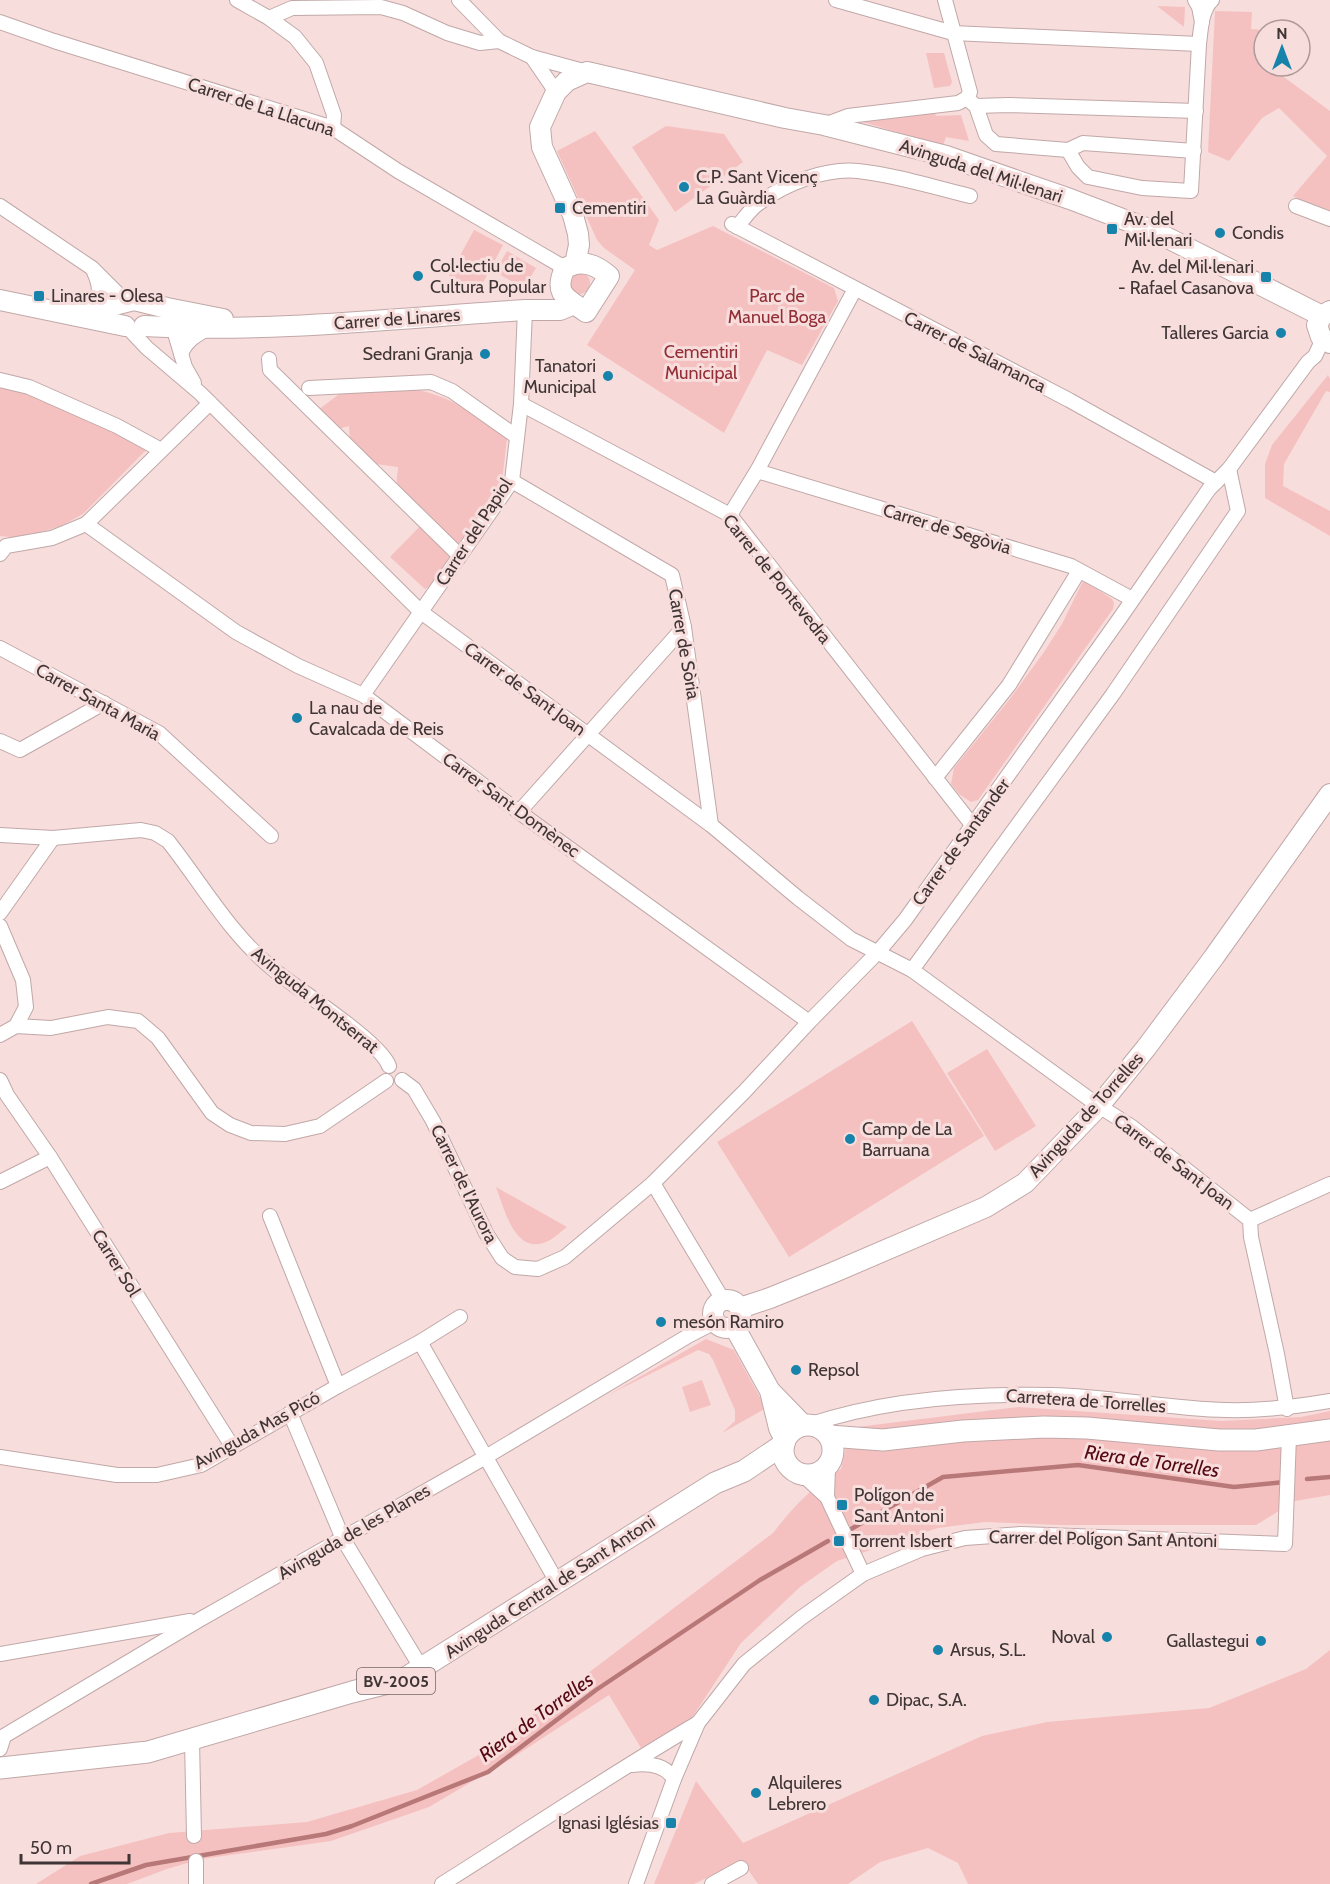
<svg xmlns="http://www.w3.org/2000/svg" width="1330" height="1884" font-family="Cabin,sans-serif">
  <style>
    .green { fill: #f5c1c0 }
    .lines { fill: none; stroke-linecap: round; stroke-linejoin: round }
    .stream { stroke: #b77877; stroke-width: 4.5 }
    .street-casing { stroke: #c1a8a8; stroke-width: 16 }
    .secondary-casing { stroke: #c1a8a8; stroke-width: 22 }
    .primary-casing { stroke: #c1a8a8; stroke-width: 23 }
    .street { stroke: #fff; stroke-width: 14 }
    .secondary { stroke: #fff; stroke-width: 20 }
    .primary { stroke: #fff; stroke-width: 21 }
    .poi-dot { fill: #1783ab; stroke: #f7dddc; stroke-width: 2 }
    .labels { text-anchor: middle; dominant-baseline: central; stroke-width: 6; stroke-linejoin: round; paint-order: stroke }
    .shield { fill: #f7dddc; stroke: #776767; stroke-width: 1.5 }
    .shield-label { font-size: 16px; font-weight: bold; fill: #403535 }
    .street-label { font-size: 18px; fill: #403535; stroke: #f7dddc }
    .poi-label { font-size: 18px; fill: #403535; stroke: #f7dddc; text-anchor: start }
    .park-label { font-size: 18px; fill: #932e36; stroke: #f7dddc }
    .water-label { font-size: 20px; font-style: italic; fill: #560915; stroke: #f7dddc }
  </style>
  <rect width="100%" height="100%" fill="#f7dddc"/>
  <!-- green -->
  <g class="green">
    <path d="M1157,6l28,1 -1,20z"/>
    <path d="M1215,11l37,1 -1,17 11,1 -3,29 5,4v3h5l61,45v105l-37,-20 34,-40 -48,-48 -17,10 -33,43 -21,-9z"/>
    <path d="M926,53h18l8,29 -2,4 -16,2z"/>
    <path d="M935,113l1,3 25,-1 8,26 -23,-4 -3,9 -80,-24z"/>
    <path d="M666,126l58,8 19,28 -68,50 -43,-65z"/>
    <path d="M595,131l64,89 -10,25 8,5 56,-24 121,62 4,13 -36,64 -35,-15 -43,83 -137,-88 48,-75 -31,-22 -7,-8 -40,-89z"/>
    <path d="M474,230l29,15 -25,47 -29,-16z"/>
    <path d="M507,251l29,17 -12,20 -29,-16z"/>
    <circle cx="579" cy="283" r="11"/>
    <path d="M1328,375l2,4v13l-4,-1 -42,73 -1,22 47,25v25l-65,-38v-34l7,-19z"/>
    <path d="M0,380l152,64 -69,70 -22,12 -40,12 -21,-2z"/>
    <path d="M408,389c42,4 66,26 99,50l-5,42 -73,106 -4,2 -35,-32 40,-41 -34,-29 2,-20 -22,-3 -26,-22 -1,-16 -11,3 -20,-19 20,-15 8,-4z"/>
    <path d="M1085,581l27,18 2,4 -1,6 -135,191 -7,2 -12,-8 -8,-10 3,-16 55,-68 35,-48 18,-28 20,-41z"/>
    <path d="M912,1021l72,115 -195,121 -72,-115z"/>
    <path d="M987,1049l49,77 -41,25 -48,-78z"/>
    <path d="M496,1187l71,40c-6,4 -12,11 -19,14 -33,16 -44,-33 -52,-54z"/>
    <path d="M706,1339l28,11 32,58 -44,25 13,-12v-11l-22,-50 -4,-6 -11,-4 -90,45z"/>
    <path d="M702,1380l9,25 -21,7 -8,-25z"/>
    <path d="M1019,1407l202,14 80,-4 29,-6v84l-35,6 -39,24h-198l-73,-3 -47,6 -101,33 -37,26 -59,56 -50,76 -50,29 -32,-53 -97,63 -83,49 -98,34 -130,18 -34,10 -40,15h-91l44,-28 89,-23 138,-11 110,-32 67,-38 289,-219c21,-27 39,-46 68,-64l5,-22 -5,-18z"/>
    <path d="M1330,1650v234h-362l-10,-21 -30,-15 -48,14 -32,22h-90l-16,-23 -48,23h-40l42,-103 47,62 239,-107 65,-14 162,-14 97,-39z"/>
  </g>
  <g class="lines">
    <!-- stream -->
    <g class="stream">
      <path d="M1307,1479l23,-2"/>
      <path d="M844,1533l99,-56 135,-12 156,22 50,-5"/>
      <path d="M91,1884l55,-19 180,-31 26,-8 136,-54 108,-82 164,-110 68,-39"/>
    </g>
    <defs>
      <g id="street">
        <path d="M237,0l32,18 26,19 21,26 18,52 -1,13"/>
        <path d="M459,0l40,41 33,16 55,15"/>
        <path d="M836,0l117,33 246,11"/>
        <path d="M945,0l25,92 -3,6"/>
        <path d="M1195,0l4,7 3,15"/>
        <path d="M269,18l23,-10 89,-1 22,6 44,20 33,10 19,-2"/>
        <path d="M0,22l54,19 279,87 65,43 167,97"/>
        <path d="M532,57l24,35"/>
        <path d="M970,101l6,5 10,29 10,9 72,6"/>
        <path d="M976,106l32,-1 188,6"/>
        <path d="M824,125l24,-9 110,-13 9,-5"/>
        <path d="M1068,150l10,17 10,10 54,11 49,3 8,-147c2,-14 2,-34 13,-44"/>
        <path d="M1068,150l15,-7 111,8"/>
        <path d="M0,206l92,62 34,34"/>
        <path d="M1296,206l34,13"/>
        <path d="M732,224l337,176 147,82"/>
        <path d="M737,227c7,-8 13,-18 22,-24 26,-19 65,-35 99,-32 37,4 75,16 112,25"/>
        <path d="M82,310c18,-11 21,-18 12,-38"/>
        <path d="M171,320l14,47 9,16"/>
        <path d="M130,330l17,18 53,45 221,219 290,213 87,73 53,41 61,31 187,136 33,21 118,93 1,17 26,117 10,55"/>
        <path d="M181,354c5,-13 15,-19 28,-26"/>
        <path d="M269,359l1,11 190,186"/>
        <path d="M0,380l29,7 88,39 44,24"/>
        <path d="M309,388l122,-6 21,9 65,46"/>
        <path d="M521,404l209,111 243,311"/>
        <path d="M757,471l314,95 61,33"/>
        <path d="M512,481l160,94 12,52 27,198"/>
        <path d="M730,515l27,-44 98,-182"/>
        <path d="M86,524l150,108 62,34 65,29 156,117 290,210"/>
        <path d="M0,554l6,-8 46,-8 34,-14 124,-121"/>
        <path d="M0,648l159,85 112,103"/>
        <path d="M363,695l149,-214 9,-77 4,-94"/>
        <path d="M0,741l20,9 84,-47"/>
        <path d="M935,778l74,-93 70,-114"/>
        <path d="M519,812l165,-185"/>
        <path d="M0,835l53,3 88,-8 14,3 13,8c34,43 62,93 105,128 25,21 107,72 116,97"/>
        <path d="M0,913l53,-75"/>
        <path d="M0,926l23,54 3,27 -10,19"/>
        <path d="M912,970l201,-276 125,-183 -9,-42"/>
        <path d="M0,1035l16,-9 35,2 57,-11 30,4 20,17 54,75 18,12 21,8 34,1 35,-8 66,-45"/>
        <path d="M0,1080l7,15 43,62 182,289"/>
        <path d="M402,1080l12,9 19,32 53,112 16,25 13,9 23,2 27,-12 88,-74 92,-92 64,-69 69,-70 27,-32 215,-302 89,-129 20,-20 79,-107 7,-6 8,-17"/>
        <path d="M0,1182l50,-25"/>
        <path d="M653,1183l70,117"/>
        <path d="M270,1216l68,170"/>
        <path d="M1250,1220l80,-36"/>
        <path d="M420,1342l137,240"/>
        <path d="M290,1413l53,126 79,130"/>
        <path d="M808,1425c77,-26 164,-32 244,-30 58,1 116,14 174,15 35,1 69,-3 104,-9"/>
        <path d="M0,1457l117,18h40l44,-10 137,-79 82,-44 40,-25"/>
        <path d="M803,1475l24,22 36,77"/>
        <path d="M827,1497l1,-31"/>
        <path d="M0,1654l190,-33"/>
        <path d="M192,1740l2,96"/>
        <path d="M0,1749l4,-13 195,-116 285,-162 204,-122 27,-14"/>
        <path d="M632,1765c16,-2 33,-1 42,14"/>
        <path d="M196,1884v-23"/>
        <path d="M442,1884c86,-54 169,-110 256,-161"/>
        <path d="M636,1884l38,-105 24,-56 46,-59 57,-46 62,-44 59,-25 43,-11 56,-4 264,10 4,-108"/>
        <path d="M712,1884l29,-16"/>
      </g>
      <g id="secondary">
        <path d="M575,264l4,-19 -1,-11 -5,-19 -31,-68 -2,-20 16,-35 11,-11 20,-9 198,46 39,7 122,31 124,43 84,32 168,85"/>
        <path d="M575,264c15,-2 23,3 34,12l-23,36c-20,-14 -33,-18 -21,-44z"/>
        <path d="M0,300l125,26"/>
        <path d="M1330,311l-8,5 -5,9 4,12 9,6"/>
        <path d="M74,315l60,-15 33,8 56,11"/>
        <path d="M144,326c127,7 255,-8 381,-16h35l14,-6"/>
        <circle cx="727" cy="1314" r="14"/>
        <path d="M740,1308l30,-10 62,-25 154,-66 39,-24 74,-77 47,-58 68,-91 116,-163"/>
        <path d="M734,1326l36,65 9,37 6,12"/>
        <path d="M772,1393l31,32"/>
      </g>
      <g id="primary">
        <circle cx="808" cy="1450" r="25"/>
        <path d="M829,1436l54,4 80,-9 81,-4 43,1 132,12h37l74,-10"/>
        <path d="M0,1768l148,-16 204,-60 52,-13 311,-196 29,-12 40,-27"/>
      </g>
    </defs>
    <!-- street casing -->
    <use href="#street" class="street-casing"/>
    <!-- secondary casing -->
    <use href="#secondary" class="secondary-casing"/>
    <!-- primary casing -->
    <use href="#primary" class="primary-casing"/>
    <!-- street -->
    <use href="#street" class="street"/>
    <!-- secondary -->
    <use href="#secondary" class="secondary"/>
    <!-- primary -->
    <use href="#primary" class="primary"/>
  </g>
  <!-- markers -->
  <g class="poi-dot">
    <circle cx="684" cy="187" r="6"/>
    <rect x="554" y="202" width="12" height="12" rx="3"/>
    <rect x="1106" y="223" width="12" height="12" rx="3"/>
    <circle cx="1220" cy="233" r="6"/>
    <circle cx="418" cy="276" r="6"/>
    <rect x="1260" y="271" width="12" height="12" rx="3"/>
    <rect x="33" y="290" width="12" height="12" rx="3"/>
    <circle cx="1281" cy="333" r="6"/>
    <circle cx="485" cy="354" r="6"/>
    <circle cx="608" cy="376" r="6"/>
    <circle cx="297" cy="718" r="6"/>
    <circle cx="850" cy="1139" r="6"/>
    <circle cx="661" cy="1322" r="6"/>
    <circle cx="796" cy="1370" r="6"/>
    <rect x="836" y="1499" width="12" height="12" rx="3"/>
    <rect x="833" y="1535" width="12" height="12" rx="3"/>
    <circle cx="1107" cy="1637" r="6"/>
    <circle cx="1261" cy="1641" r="6"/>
    <circle cx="938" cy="1650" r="6"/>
    <circle cx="874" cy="1700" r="6"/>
    <circle cx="756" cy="1793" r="6"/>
    <rect x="665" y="1817" width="12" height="12" rx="3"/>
  </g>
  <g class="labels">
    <!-- shield labels -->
    <rect class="shield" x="357" y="1668" width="78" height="26" rx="4.5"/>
    <g class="shield-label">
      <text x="396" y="1681">BV-2005</text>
    </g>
    <!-- street labels -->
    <g class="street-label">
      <text transform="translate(261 107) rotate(18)">Carrer de La Llacuna</text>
      <text transform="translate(981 171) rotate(18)">Avinguda del Mil·lenari</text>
      <text transform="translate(397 319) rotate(-4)">Carrer de Linares</text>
      <text transform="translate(975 352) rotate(27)">Carrer de Salamanca</text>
      <text transform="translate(947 529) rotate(17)">Carrer de Segòvia</text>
      <text transform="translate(474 532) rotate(-57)">Carrer del Papiol</text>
      <text transform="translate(777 579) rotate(51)">Carrer de Pontevedra</text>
      <text transform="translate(684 644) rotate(80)">Carrer de Sòria</text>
      <text transform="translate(525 689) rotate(36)">Carrer de Sant Joan</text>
      <text transform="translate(98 702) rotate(29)">Carrer Santa Maria</text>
      <text transform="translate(511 805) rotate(36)">Carrer Sant Domènec</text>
      <text transform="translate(961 842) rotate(-54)">Carrer de Santander</text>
      <text transform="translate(315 1000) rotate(39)">Avinguda Montserrat</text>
      <text transform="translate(1086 1115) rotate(-48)">Avinguda de Torrelles</text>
      <text transform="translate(1174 1162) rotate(37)">Carrer de Sant Joan</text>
      <text transform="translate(464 1184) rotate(64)">Carrer de l'Aurora</text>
      <text transform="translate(116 1263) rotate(58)">Carrer Sol</text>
      <text transform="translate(1086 1401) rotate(4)">Carretera de Torrelles</text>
      <text transform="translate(257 1430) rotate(-29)">Avinguda Mas Picó</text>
      <text transform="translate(354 1532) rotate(-30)">Avinguda de les Planes</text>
      <text transform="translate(1103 1539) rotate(1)">Carrer del Polígon Sant Antoni</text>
      <text transform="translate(550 1587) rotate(-33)">Avinguda Central de Sant Antoni</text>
    </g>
    <!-- poi labels -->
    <g class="poi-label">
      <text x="696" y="177">C.P. Sant Vicenç<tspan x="696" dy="21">La Guàrdia</tspan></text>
      <text x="572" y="208">Cementiri</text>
      <text x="1124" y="219">Av. del<tspan x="1124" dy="21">Mil·lenari</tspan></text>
      <text x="1232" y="233">Condis</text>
      <text x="430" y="266">Col·lectiu de<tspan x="430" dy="21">Cultura Popular</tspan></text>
      <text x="1254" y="267" text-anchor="end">Av. del Mil·lenari<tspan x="1254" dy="21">- Rafael Casanova</tspan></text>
      <text x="51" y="296">Linares - Olesa</text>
      <text x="1269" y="333" text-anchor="end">Talleres Garcia</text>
      <text x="473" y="354" text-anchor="end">Sedrani Granja</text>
      <text x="596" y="366" text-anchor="end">Tanatori<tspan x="596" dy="21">Municipal</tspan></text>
      <text x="309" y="708">La nau de<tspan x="309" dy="21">Cavalcada de Reis</tspan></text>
      <text x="862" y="1129">Camp de La<tspan x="862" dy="21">Barruana</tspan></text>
      <text x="673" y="1322">mesón Ramiro</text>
      <text x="808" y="1370">Repsol</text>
      <text x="854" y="1495">Polígon de<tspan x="854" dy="21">Sant Antoni</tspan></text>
      <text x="851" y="1541">Torrent Isbert</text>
      <text x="1095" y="1637" text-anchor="end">Noval</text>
      <text x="1249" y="1641" text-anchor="end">Gallastegui</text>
      <text x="950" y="1650">Arsus, S.L.</text>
      <text x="886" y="1700">Dipac, S.A.</text>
      <text x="768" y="1783">Alquileres<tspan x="768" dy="21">Lebrero</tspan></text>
      <text x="659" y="1823" text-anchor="end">Ignasi Iglésias</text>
    </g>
    <!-- park labels -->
    <g class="park-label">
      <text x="777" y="296">Parc de<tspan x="777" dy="21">Manuel Boga</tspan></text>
      <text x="701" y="352">Cementiri<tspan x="701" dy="21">Municipal</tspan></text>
    </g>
    <!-- water labels -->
    <g class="water-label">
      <text transform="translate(1152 1461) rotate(8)">Riera de Torrelles</text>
      <text transform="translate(536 1717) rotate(-36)">Riera de Torrelles</text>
    </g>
  </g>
  <!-- north arrow -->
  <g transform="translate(1282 48)"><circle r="28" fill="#f7dddc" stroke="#ae9a99" stroke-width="1.5"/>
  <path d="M0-4.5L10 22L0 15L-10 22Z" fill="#1783ab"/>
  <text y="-9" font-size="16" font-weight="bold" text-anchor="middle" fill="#403535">N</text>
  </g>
  <!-- scale -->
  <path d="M21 1854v9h108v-9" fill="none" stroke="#403535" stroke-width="3"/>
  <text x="30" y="1854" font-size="18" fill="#403535" stroke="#f7dddc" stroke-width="4.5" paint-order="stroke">50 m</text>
</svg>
